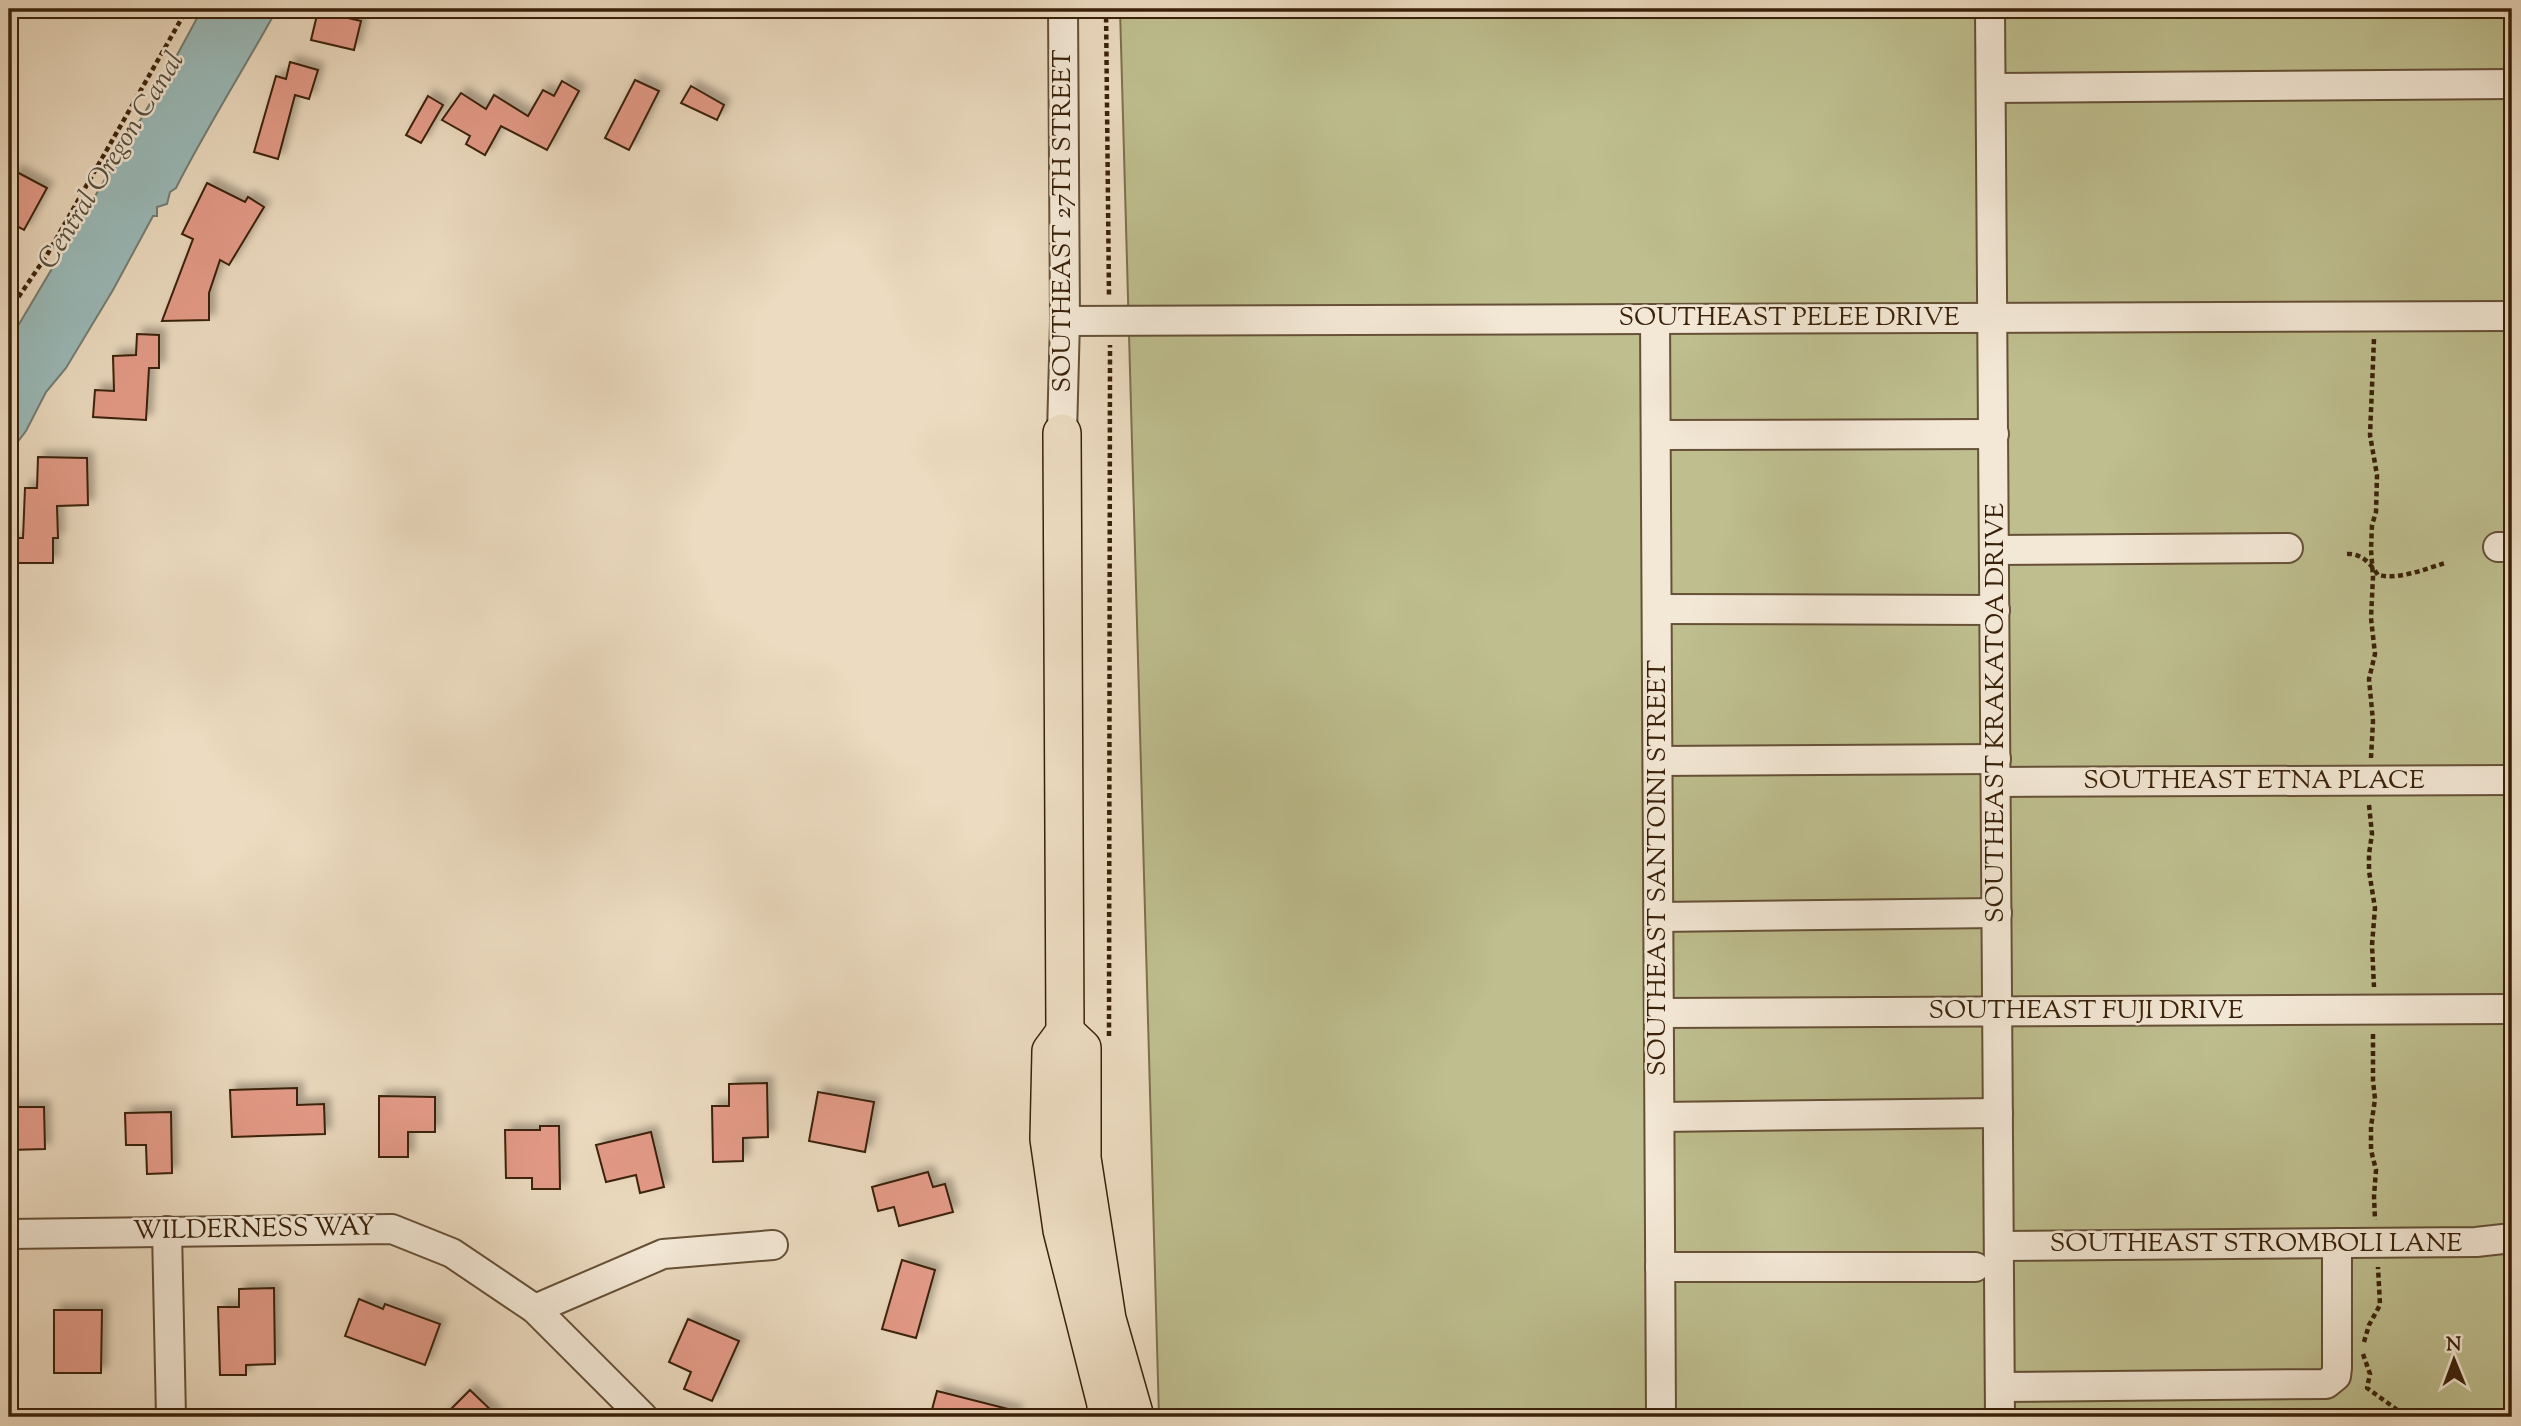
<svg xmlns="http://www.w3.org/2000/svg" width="2521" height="1426" font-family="'Sorts Mill Goudy',serif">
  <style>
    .green { fill: #bebe8e; stroke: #7c704c; stroke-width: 2 }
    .water { fill: #9abab9; stroke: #747d73; stroke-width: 2 }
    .building { fill: #e49b88; stroke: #3a2109; stroke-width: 2; filter: url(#shadow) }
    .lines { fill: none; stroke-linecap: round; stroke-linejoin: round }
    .minor-casing { stroke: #665037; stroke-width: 32 }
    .major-casing { stroke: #3a2109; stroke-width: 40 }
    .path { stroke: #3a2109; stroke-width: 4.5; stroke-dasharray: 5 3.5; stroke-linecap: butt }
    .minor { stroke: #f3e8d6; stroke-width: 28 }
    .major { stroke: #ecdbc0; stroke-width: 37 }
    .labels { text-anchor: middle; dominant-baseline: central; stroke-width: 5; stroke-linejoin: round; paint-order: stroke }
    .street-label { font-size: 26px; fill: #3a2109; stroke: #f3e8d6 }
    .water-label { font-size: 28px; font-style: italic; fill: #574f3e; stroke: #f3e8d6 }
  </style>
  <defs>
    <filter id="shadow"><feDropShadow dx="6" dy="-6" stdDeviation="3.5" flood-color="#0004"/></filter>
  </defs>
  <rect width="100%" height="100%" fill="#ecdbc0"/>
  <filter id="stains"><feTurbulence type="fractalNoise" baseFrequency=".00286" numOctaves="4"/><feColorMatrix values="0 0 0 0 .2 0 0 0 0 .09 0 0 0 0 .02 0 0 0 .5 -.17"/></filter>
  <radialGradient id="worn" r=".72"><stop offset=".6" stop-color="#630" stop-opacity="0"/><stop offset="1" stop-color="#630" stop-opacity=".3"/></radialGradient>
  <!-- green -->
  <path class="green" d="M1120,9h1392v1408h-1353z"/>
  <!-- water -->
  <path class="water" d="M202,9h75c-33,60 -70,118 -101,179l-6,4 -3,12 -10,3v9h-4l-40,74 -47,78 -20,24 -20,39 -17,22v-112l149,-251z"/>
  <!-- building -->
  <g class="building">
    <path d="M318,11l43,10 -7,29 -43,-10z"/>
    <path d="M290,62l28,8 -9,29 -14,-4 -17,64 -24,-7 22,-76 10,3z"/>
    <path d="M635,80l24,11 -30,59 -24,-12z"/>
    <path d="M562,81l17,10 -32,59 -46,-24 -16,29 -19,-11 4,-8 -28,-16 19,-27 25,16 8,-14 34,21 15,-26 11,6z"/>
    <path d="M691,86l33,19 -7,15 -36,-17z"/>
    <path d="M428,96l15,9 -22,38 -15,-8z"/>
    <path d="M15,171l32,17 -23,42 -15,-8v-39z"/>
    <path d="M207,183l38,19 3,-5 16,10 -35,58 -9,-5 -11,33v27l-47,1 31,-82 -11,-5z"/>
    <path d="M137,334l22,1v33h-10l-3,52 -53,-3 2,-27 19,1 -1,-35 23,-1z"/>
    <path d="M38,457l49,1 1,47 -31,1 1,32h-5v25h-44v-18h8v-7h6l2,-50h12z"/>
    <path d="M767,1083l1,54 -25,1v23l-30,1 -1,-56h17v-22z"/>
    <path d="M297,1088v17l27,-1 1,30 -93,3 -2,-47z"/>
    <path d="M818,1092l56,10 -9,50 -56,-11z"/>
    <path d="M379,1096l56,1v35h-27v25h-29z"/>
    <path d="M9,1107h35l1,42 -36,1z"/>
    <path d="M171,1112l1,61 -25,1 -1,-29h-20l-1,-32z"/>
    <path d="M540,1126h19l1,63h-28v-11h-26l-1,-48h35z"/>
    <path d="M651,1132l13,55 -24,6 -4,-18 -30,7 -10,-37z"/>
    <path d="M928,1172l5,15 12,-3 8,28 -54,14 -5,-19 -16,4 -6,-24z"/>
    <path d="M902,1260l33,10 -19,68 -34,-9z"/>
    <path d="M274,1288l1,76 -29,1v10h-26l-2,-68h21v-18z"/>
    <path d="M359,1299l24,10 2,-5 55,20 -15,41 -80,-29z"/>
    <path d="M54,1310h48l-1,63h-47z"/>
    <path d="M688,1319l51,22 -27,60 -28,-12 7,-17 -22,-10z"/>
    <path d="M470,1390l28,27h-55z"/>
    <path d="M937,1391l79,20 -1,6h-85z"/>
  </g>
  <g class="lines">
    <defs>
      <g id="minor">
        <path d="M1990,9l10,1408"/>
        <path d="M1991,88l521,-4"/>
        <path d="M1655,319l6,1098"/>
        <path d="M1065,321l1447,-5"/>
        <path d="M1062,433l3,-112 -2,-312"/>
        <path d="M1656,435l338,-1"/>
        <path d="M2498,547h14"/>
        <path d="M1995,550l293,-2"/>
        <path d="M1657,609l338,1"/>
        <path d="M1658,761l338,-2"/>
        <path d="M1996,782l516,-2"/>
        <path d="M1659,917l338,-4"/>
        <path d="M1659,1013l853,-4"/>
        <path d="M1660,1117l338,-4"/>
        <path d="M167,1231l4,186"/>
        <path d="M9,1234l383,-5 60,24 83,56 108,108"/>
        <path d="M1999,1246l477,-4 36,-4"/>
        <path d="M1660,1267h315"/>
        <path d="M535,1309l128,-55 110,-9"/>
        <path d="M2000,1387l326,-3 10,-8 1,-8v-125"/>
      </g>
      <g id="major">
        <path d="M1062,433l3,599"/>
        <path d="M1065,1032l17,16v110l25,161 28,98"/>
        <path d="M1065,1032l-14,19 -2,88 13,91 44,174v13"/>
      </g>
    </defs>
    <!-- minor casing -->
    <use href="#minor" class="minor-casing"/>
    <!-- major casing -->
    <use href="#major" class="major-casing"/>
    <!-- path -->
    <g class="path">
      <path d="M1106,9l3,288"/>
      <path d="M9,311l38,-56 140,-246"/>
      <path d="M2347,554c14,-1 23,9 31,21 21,5 47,-6 67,-12"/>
      <path d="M2371,758l2,-37 -4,-42 6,-25 -4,-36 2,-41 -2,-28 1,-24 4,-13 1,-37 -7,-40 4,-96"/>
      <path d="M2369,805l3,29 -3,20v17l6,37 -3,37 2,42"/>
      <path d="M2373,1034v47l2,18 -4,28v23l5,20 -2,26 1,24"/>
      <path d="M1109,1036l1,-691"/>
      <path d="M2364,1342l5,-17 11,-20 -2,-38"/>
      <path d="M2363,1354l7,20 -3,14 36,26 1,3"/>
    </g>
    <!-- minor -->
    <use href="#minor" class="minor"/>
    <!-- major -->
    <use href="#major" class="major"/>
  </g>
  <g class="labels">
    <!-- street labels -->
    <g class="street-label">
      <text transform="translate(1063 221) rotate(-90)">SOUTHEAST 27TH STREET</text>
      <text x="1789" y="318">SOUTHEAST PELEE DRIVE</text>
      <text transform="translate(1996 713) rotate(-90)">SOUTHEAST KRAKATOA DRIVE</text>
      <text x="2254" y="781">SOUTHEAST ETNA PLACE</text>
      <text transform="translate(1658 868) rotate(-90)">SOUTHEAST SANTOINI STREET</text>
      <text x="2086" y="1011">SOUTHEAST FUJI DRIVE</text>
      <text transform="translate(254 1230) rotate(-1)">WILDERNESS WAY</text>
      <text x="2256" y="1244">SOUTHEAST STROMBOLI LANE</text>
    </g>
    <!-- water labels -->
    <g class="water-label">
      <text transform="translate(112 161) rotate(-58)">Central Oregon Canal</text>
    </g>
  </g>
  <!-- margin -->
  <rect width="2521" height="1426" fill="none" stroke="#ecdbc0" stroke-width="35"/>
  <rect x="10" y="10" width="2500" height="1405" fill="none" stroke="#3a2109" stroke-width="3.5"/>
  <rect x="18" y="18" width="2486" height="1391" fill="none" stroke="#3a2109" stroke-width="2"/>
  <!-- north arrow -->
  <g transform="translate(2454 1360) rotate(359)" stroke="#f3e8d6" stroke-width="5" paint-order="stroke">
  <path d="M0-5L12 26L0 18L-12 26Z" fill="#3a2109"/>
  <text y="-10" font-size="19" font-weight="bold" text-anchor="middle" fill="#3a2109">N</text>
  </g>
  <rect width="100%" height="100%" filter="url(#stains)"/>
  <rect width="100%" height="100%" fill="url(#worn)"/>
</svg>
